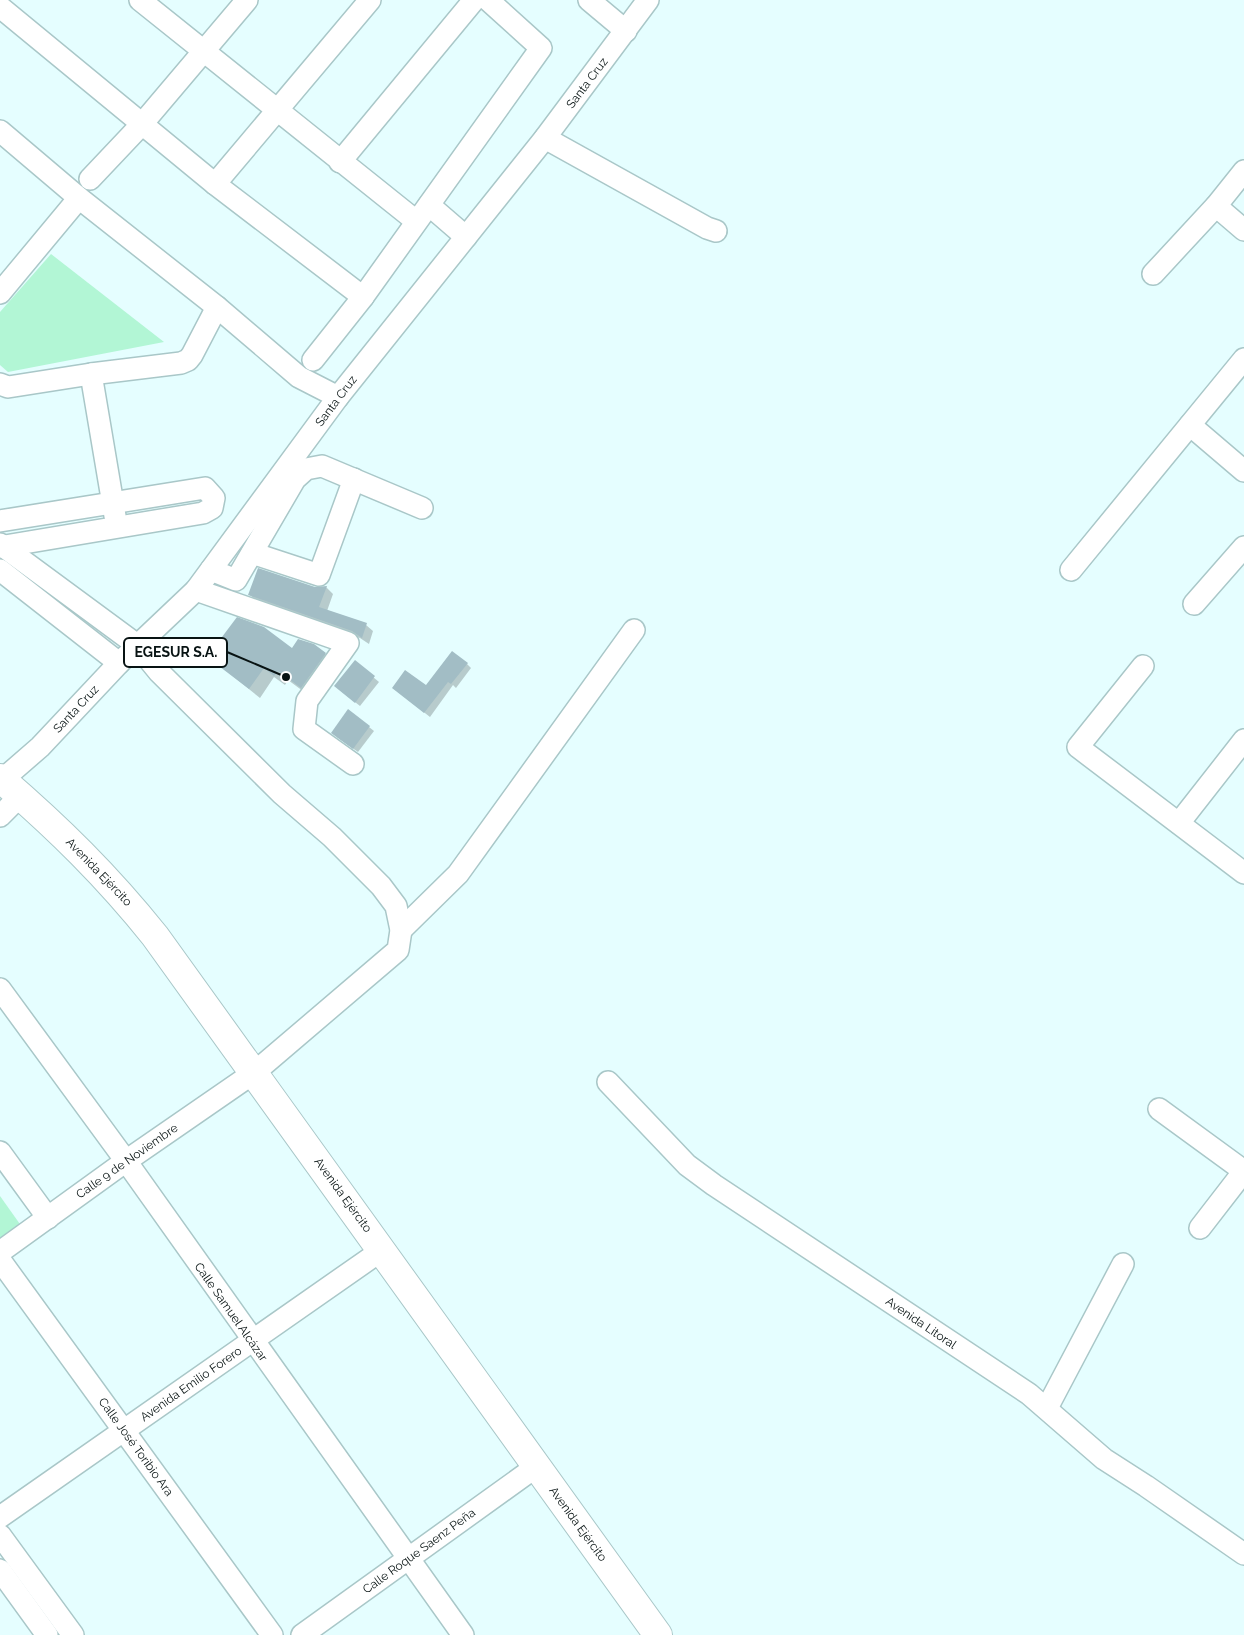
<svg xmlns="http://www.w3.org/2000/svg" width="1244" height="1635" font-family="Raleway,sans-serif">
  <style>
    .green { fill: #b2f6d5 }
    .shadow { fill: #0003 }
    .building { fill: #a2bdc5 }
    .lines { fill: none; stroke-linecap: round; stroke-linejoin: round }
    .minor-casing { stroke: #a9c7c8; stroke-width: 24 }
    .major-casing { stroke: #a9c7c8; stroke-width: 30 }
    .minor { stroke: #fff; stroke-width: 21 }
    .major { stroke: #fff; stroke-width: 28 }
    .labels { text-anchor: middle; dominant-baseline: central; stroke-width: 5; stroke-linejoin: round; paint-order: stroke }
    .street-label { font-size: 12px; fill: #081313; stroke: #fff }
    .leader { fill: none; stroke: #081313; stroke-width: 2 }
    .callout-dot { fill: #081313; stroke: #fff; stroke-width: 2 }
    .callout { fill: #fff; stroke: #081313; stroke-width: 2 }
    .callout-label { font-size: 14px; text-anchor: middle; font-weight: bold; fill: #081313 }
  </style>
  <rect width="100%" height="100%" fill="#e5feff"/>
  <!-- green -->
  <g class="green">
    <path d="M51,254l113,88 -156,30 -8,-7v-53z"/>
    <path d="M0,1196l22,31 -22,15z"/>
  </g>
  <!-- shadow -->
  <g class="shadow">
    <path d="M326,587l7,7 -6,17 39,14 7,6 -4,13 -9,-6 -103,-37 -7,-6z"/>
    <path d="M292,650l33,4 10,10 -24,33 -23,-17 -3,5 -11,-8 -14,21 -51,-41z"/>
    <path d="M355,662l24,20 -19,24 -19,-15z"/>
    <path d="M467,664l4,4 -15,20 -3,-3 -23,32 -37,-29 33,-1z"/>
    <path d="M369,727l5,4 -16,21 -21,-15z"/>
  </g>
  <!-- building -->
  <g class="building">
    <path d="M258,568l57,19 12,-1 -8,21 48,16 -5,15 -10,-7 -104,-36z"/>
    <path d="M237,617l27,10 28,21 6,-9 16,5 12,9 -25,35 -23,-17 -4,5 -10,-8 -15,21 -42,-32z"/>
    <path d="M452,651l16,12 -17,21 -3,-2 -24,31 -32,-25 13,-18 21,15z"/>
    <path d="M355,660l20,16 -20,27 -21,-17z"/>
    <path d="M348,709l22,17 -17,23 -22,-16z"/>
  </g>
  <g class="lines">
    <defs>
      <g id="minor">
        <path d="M140,0l276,221"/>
        <path d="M589,0l37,31"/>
        <path d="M0,7l215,177 148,113"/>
        <path d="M0,131l79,67 138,109 82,70 39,20"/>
        <path d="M545,138l162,90 9,3"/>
        <path d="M340,162l134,-162"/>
        <path d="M90,179l52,-55 105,-124"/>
        <path d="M215,184l155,-184"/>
        <path d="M429,205l37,32"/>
        <path d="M1216,206l28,24"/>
        <path d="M1153,274l63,-68 28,-35"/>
        <path d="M0,293l79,-95"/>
        <path d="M313,360l50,-63 178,-249 -53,-48"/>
        <path d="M91,374l24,142"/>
        <path d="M0,384l8,3 83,-13 90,-11 7,-3 4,-5 25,-48"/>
        <path d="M1190,425l54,46"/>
        <path d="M0,521l205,-33 9,10 -2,10 -9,5 -203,34"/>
        <path d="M0,544l137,101 22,27 123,122 50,43 49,49 15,20 5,24 -3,20 -143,122 -129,89 -126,91"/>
        <path d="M252,553l67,22 35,-96"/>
        <path d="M0,570l119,93"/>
        <path d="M211,570l25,10 59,-101 11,-10 16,-3 100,42"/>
        <path d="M1071,570l173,-211"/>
        <path d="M196,590l152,53 -41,58 -3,28 49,35"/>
        <path d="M1194,604l50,-57"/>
        <path d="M1143,666l-65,81 166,126"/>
        <path d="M2,780l38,-33 79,-84 77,-73 142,-193 207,-259 103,-138"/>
        <path d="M0,816l20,-20"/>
        <path d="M1179,823l65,-83"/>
        <path d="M401,930l57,-56 176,-244"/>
        <path d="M0,989l126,172 337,474"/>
        <path d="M608,1082l79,83 27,20 315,209 75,65 42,27 98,68"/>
        <path d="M1159,1109l85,62"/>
        <path d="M0,1152l48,66"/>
        <path d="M1200,1228l44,-57"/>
        <path d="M0,1260l272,375"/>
        <path d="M1047,1408l76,-144"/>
        <path d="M0,1517l382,-267"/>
        <path d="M0,1535l73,100"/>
        <path d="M0,1570l47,65"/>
        <path d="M302,1635l235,-169"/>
      </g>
      <path id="major" d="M0,778c58,50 107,98 155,158l503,699"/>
    </defs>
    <!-- minor casing -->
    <use href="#minor" class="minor-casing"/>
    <!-- major casing -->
    <use href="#major" class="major-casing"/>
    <!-- minor -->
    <use href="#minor" class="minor"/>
    <!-- major -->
    <use href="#major" class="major"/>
  </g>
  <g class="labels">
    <!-- street labels -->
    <g class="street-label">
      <text transform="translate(587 83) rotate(-53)">Santa Cruz</text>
      <text transform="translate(336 401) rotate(-53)">Santa Cruz</text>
      <text transform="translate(76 709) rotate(-47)">Santa Cruz</text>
      <text transform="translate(99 872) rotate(46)">Avenida Ejército</text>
      <text transform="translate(127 1161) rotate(-35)">Calle 9 de Noviembre</text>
      <text transform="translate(343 1195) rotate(54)">Avenida Ejército</text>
      <text transform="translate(231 1312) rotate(55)">Calle Samuel Alcázar</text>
      <text transform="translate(921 1323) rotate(34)">Avenida Litoral</text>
      <text transform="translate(191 1384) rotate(-35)">Avenida Emilio Forero</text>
      <text transform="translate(136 1447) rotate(54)">Calle José Toribio Ara</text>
      <text transform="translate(578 1524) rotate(54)">Avenida Ejército</text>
      <text transform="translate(419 1551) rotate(-36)">Calle Roque Saenz Peña</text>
    </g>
  </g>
  <!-- callouts -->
  <path class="leader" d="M286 677L227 652"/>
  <circle class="callout-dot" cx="286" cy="677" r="5"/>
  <rect class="callout" x="124" y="638" width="103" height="29" rx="5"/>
  <g class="callout-label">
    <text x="176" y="657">EGESUR S.A.</text>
  </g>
</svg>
